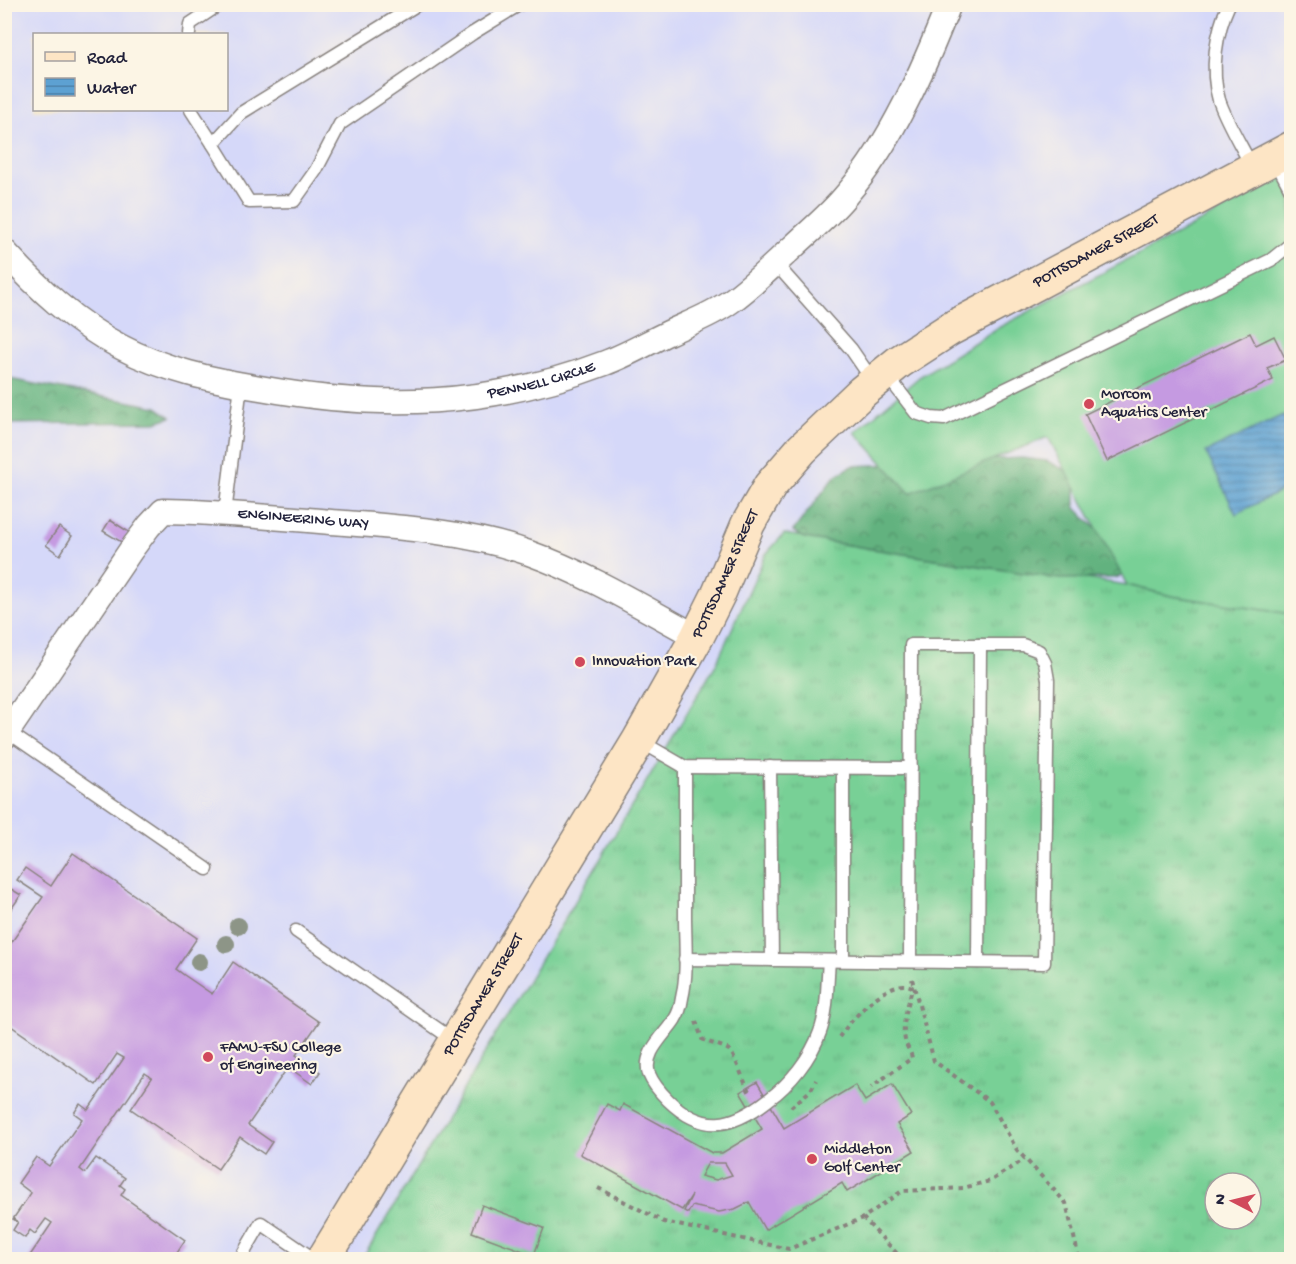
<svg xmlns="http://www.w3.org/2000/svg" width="1296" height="1264" font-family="'Gochi Hand',sans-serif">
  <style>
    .built { fill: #d5d8f9; fill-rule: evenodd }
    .grass { fill: url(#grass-tufts); stroke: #4d7968; stroke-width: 1.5; fill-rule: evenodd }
    .forest { fill: url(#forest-crowns); stroke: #426a5d; stroke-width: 1.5 }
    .garden { fill: #78d096; stroke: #4d7968; stroke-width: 1.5 }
    .water { fill: url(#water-rules); stroke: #406286; stroke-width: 1.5 }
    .building { fill: #c59ae1; fill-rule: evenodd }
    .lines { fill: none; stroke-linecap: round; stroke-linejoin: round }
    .lane-casing { stroke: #88827e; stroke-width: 15 }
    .street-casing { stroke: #88827e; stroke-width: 27 }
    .secondary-casing { stroke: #88827e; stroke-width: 36 }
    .path { stroke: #88827e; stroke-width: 4; stroke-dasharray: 4.5 4.5; stroke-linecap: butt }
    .lane { stroke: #fff; stroke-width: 12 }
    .street { stroke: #fff; stroke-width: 24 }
    .secondary { stroke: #fde5c5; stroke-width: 33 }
    .tree { fill: #8d9587 }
    .poi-dot { fill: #d1495b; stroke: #fcf5e5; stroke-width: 2 }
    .labels { text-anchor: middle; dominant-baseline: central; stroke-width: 4.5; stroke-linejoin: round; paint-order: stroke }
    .street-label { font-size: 16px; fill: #22223b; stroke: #fcf5e5 }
    .poi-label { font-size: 16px; fill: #22223b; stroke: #fcf5e5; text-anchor: start }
  </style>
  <defs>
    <pattern id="grass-tufts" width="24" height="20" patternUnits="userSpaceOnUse" patternTransform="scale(1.5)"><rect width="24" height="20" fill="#78d096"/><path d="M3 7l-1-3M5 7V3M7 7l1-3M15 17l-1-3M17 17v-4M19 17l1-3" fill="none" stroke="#68b282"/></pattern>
    <pattern id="forest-crowns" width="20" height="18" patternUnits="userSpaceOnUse" patternTransform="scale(1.5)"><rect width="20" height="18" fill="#62b27f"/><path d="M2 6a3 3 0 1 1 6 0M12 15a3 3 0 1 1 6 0" fill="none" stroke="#509069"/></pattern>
    <pattern id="water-rules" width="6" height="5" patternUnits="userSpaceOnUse" patternTransform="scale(1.5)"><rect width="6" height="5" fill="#5da1d2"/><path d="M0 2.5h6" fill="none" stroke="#4c83ac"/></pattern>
  </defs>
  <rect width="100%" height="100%" fill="#fcf5e5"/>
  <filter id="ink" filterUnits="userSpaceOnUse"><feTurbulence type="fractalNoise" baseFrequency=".0167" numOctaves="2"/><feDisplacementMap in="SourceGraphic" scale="12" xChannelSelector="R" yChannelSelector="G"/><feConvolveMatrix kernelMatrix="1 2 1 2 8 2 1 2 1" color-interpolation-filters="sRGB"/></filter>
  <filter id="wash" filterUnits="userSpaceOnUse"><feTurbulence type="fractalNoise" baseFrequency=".008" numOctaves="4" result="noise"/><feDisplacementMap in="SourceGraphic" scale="24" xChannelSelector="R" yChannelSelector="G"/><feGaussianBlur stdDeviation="1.35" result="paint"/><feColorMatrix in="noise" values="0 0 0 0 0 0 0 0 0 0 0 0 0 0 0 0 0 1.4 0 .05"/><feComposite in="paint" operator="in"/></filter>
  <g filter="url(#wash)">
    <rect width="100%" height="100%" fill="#efe2c2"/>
    <!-- built -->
    <path class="built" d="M5,5h1286v609l-119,-18 -775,604 -35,59 -357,1zM34,34h192v76h-192z"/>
    <!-- grass -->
    <path class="grass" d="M784,534l343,51 45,11 119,18v645l-929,1 353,-594 51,-112zM1215,1183h36v36h-36z"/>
    <!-- forest -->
    <g class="forest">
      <path d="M4,378l153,29 14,10 -15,5 -151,2z"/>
      <path d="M1022,458l25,3 28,14v32l46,47 4,21 -10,3 -55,1 -256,-41 -11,-7 42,-55 17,-10z"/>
    </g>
    <!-- garden -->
    <path class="garden" d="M1291,174v440l-119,-18 -45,-11 -79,-148 -138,56 -55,-61 64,-55 77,-48z"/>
    <!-- water -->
    <path class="water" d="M1283,415l8,17v54l-55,28 -30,-62z"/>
    <g id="blocks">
      <!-- building -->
      <g class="building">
        <path d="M1250,333l6,12 18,-9 12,24 -19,8 6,12 -166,81 -22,-47z"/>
        <path d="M110,520l19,12 -6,11 -20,-12z"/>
        <path d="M59,527l13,9 -12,19 -14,-10z"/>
        <path d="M73,853l124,85 -21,31 8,6 28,19 21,-32 86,60 -23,33 24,17 -8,12 -24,-17 -40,58 24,17 -8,12 -24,-17 -22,32 -87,-60 21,-31 -7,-5 -65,96 5,4 11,-15 29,20 -5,7 5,4 -4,6 64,45 -13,20h-145l25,-37 -6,-4 -11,15 -5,-4 -5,8 -12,-8 5,-8 -5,-3 18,-26 -13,-10 18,-26 13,9 33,-47 -8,-6 6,-9 8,6 36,-52 -7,-4 -21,31 -92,-64v-68l39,-56 -26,-17 8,-12 26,18z"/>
        <path d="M11,889l10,6 -17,24v-20z"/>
        <path d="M757,1082l27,46 71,-43 10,16 27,-17 19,31 -14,9 17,27 -67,41 -5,-9 -77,47 -16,-28 -14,7 -16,3 -27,-6 -4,7 -4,-2 8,-16 -10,15 -102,-56 27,-50 13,7 3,-7 89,49h10l40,-24 -22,-37zM708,1163h17l7,12 -16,5 -15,-4z"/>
        <path d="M482,1205l62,23 -10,27 -62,-23z"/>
      </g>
    </g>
  </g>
  <g filter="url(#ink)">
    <use href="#blocks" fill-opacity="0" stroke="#88827e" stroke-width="1.5"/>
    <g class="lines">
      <defs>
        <g id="lane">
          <path d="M418,4l-177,109 -28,31 36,58 45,-1 22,-31 24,-46 133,-91 47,-29"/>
          <path d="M1229,4c-13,28 -19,66 -10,96 7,21 23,47 33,67"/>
          <path d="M189,34l1,-10 30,-20"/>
          <path d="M191,110l22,34"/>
          <path d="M1274,158l18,34"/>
          <path d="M775,263l76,86 22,32"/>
          <path d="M886,374l30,39 15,5 13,1 327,-159 21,-17"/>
          <path d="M225,513l16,-128"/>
          <path d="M8,732l199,137"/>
          <path d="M640,741l45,26 226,1"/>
          <path d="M685,767c0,49 0,99 0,149 0,27 3,56 -3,82 -1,7 -3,15 -7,21 -10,16 -33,34 -26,55 4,10 12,19 19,26 35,34 64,28 100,0 22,-16 43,-42 52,-68 8,-21 7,-49 9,-71"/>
          <path d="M770,767l2,193"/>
          <path d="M843,768v192"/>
          <path d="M296,931l159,110"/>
          <path d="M685,959l359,4 4,-283 -3,-17 -6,-12 -16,-6h-112l-1,316"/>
          <path d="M978,962l2,-317"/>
          <path d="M243,1260v-6l18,-31 54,37"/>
        </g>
        <g id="street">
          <path id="s1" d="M4,251c35,38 71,72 117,96 43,23 92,33 139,41 121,22 230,19 345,-25 22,-8 42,-20 63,-30 21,-10 44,-18 63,-32 22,-16 41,-35 62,-54 18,-17 38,-33 54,-53 44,-51 77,-126 102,-190"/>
          <path id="s2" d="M4,737l127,-187 18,-24 14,-15c56,1 112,6 168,11 67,5 135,9 198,31 59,21 113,54 168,84"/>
        </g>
        <g id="secondary">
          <path id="s3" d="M323,1260l316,-520 58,-103 22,-44 29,-69 22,-38 32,-37 60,-57 37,-30 51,-33 342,-181"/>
        </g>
      </defs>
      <!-- lane casing -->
      <use href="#lane" class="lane-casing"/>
      <!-- street casing -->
      <use href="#street" class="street-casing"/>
      <!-- secondary casing -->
      <use href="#secondary" class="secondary-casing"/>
      <!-- path -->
      <g class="path">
        <path d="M912,979l22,82 56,41 27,48 49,53 12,51 5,6"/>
        <path d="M696,1021l6,18c9,5 19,6 27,11 5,3 16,35 21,43"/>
        <path d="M839,1037c12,-17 51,-62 73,-50 -3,18 -11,34 -7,53 1,7 6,11 7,18l-41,29"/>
        <path d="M791,1107l20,-17 5,-10"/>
        <path d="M598,1188l66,34 125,27 74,-31"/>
        <path d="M903,1260l-40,-42 39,-27 61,-3 27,-7 35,-22"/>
      </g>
      <!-- lane -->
      <use href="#lane" class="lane"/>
      <!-- street -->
      <use href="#street" class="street"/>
      <!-- secondary -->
      <use href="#secondary" class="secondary"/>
    </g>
    <!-- trees -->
    <g class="tree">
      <circle cx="238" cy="926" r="9"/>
      <circle cx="226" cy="944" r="9"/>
      <circle cx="199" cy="962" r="9"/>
    </g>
  </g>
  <!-- markers -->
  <g class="poi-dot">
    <circle cx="1089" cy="404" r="6"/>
    <circle cx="580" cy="662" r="6"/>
    <circle cx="208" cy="1057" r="6"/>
    <circle cx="812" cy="1159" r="6"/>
  </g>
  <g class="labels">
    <!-- street labels -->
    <g class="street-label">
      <text stroke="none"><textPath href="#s3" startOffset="1300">POTTSDAMER STREET</textPath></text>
      <text stroke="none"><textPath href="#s1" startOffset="582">PENNELL CIRCLE</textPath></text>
      <text stroke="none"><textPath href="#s2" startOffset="417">ENGINEERING WAY</textPath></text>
      <text stroke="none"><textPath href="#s3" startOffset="796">POTTSDAMER STREET</textPath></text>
      <text stroke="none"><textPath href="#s3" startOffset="310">POTTSDAMER STREET</textPath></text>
    </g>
    <!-- poi labels -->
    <g class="poi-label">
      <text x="1101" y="395">Morcom<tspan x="1101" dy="18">Aquatics Center</tspan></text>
      <text x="592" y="662">Innovation Park</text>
      <text x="220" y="1048">FAMU-FSU College<tspan x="220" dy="18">of Engineering</tspan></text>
      <text x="824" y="1150">Middleton<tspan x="824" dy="18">Golf Center</tspan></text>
    </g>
  </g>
  <!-- margin -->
  <rect width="1296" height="1264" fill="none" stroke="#fcf5e5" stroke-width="24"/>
  <!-- legend -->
  <rect x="33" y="33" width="195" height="78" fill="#fcf5e5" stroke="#a5a1a1" stroke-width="1.5"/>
  <rect x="45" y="52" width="30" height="9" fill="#fde5c5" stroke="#a5a1a1" stroke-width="1.5"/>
  <text x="87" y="63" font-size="18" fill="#22223b">Road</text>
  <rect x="45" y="78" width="30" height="18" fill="url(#water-rules)" stroke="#a5a1a1" stroke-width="1.5"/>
  <text x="87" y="93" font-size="18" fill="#22223b">Water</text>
  <!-- north arrow -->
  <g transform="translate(1233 1201) rotate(277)"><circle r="28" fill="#fcf5e5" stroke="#a5a1a1" stroke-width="1.5"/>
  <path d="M0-4.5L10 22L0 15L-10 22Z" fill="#d1495b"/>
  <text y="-9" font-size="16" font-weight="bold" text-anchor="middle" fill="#22223b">N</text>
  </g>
</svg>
